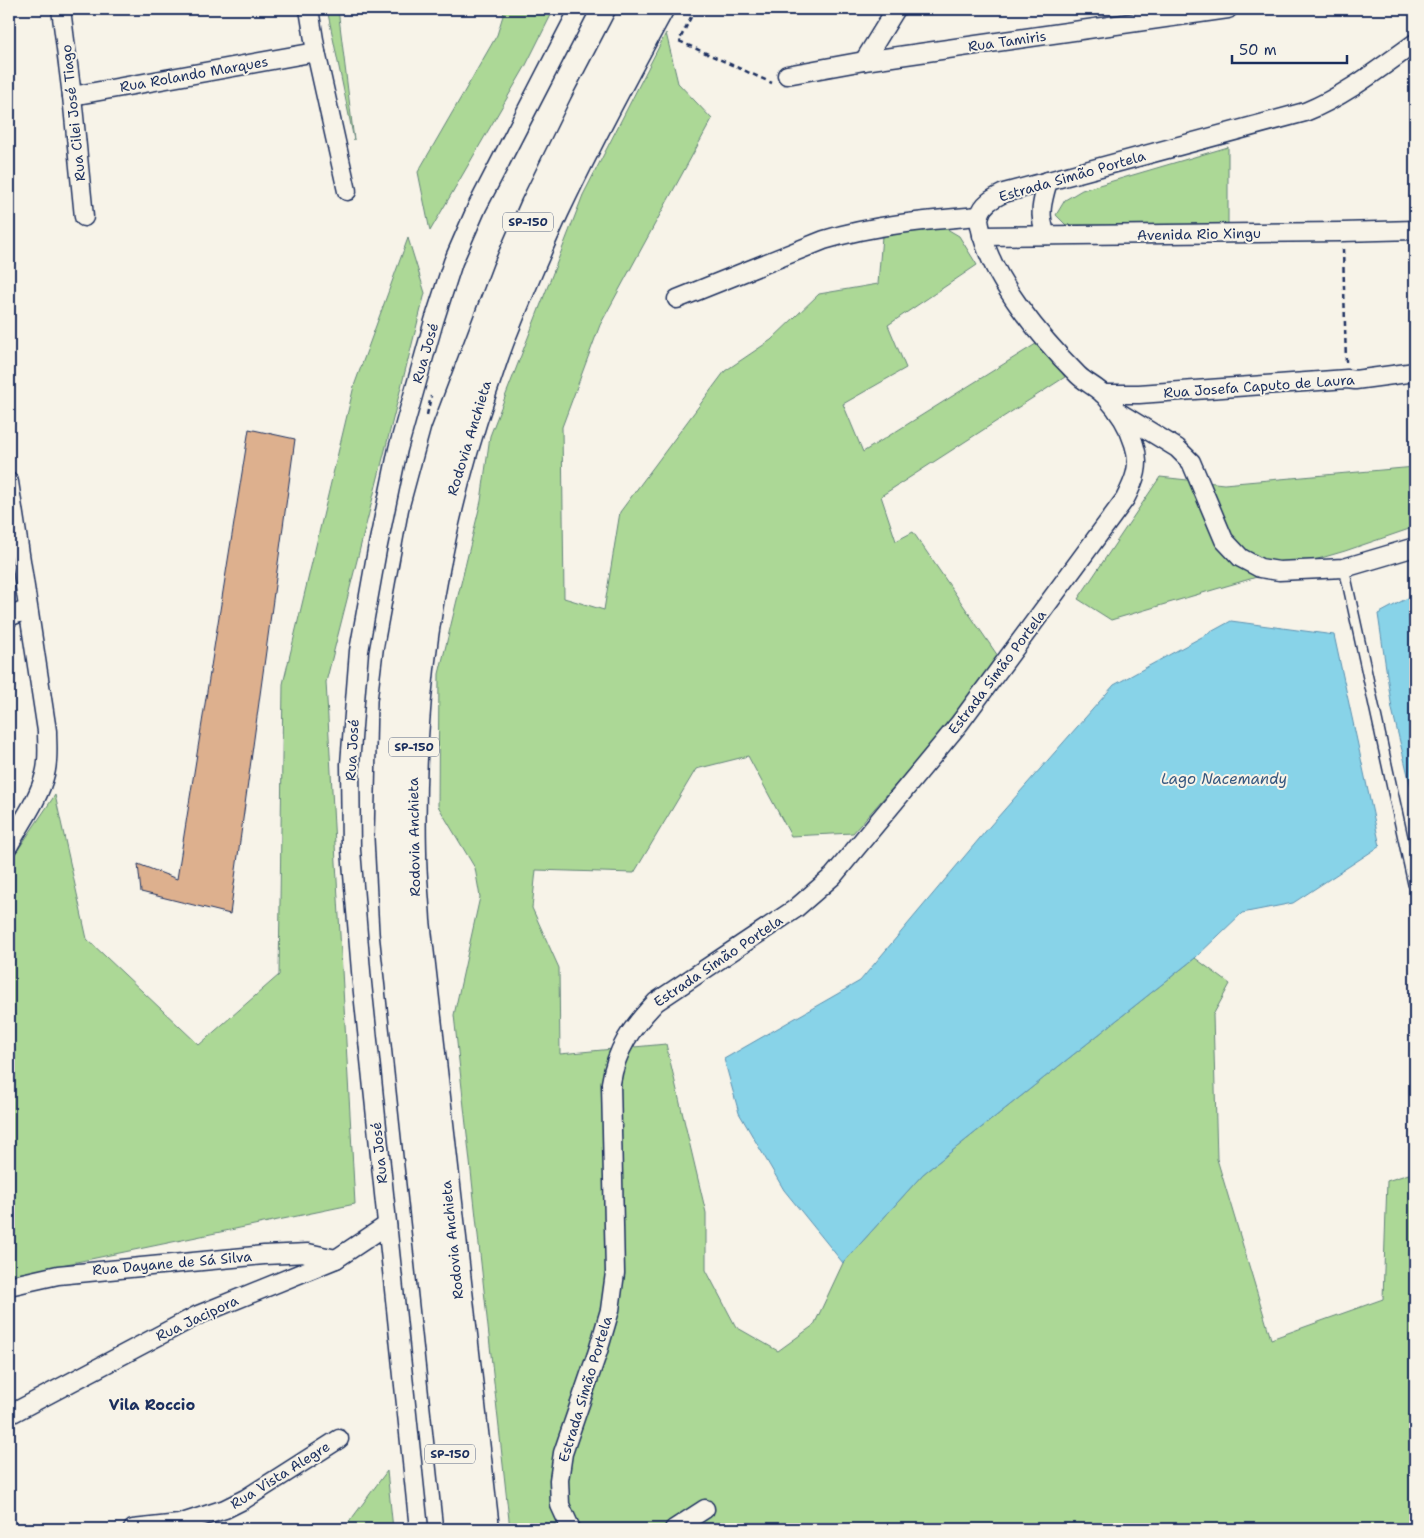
<svg xmlns="http://www.w3.org/2000/svg" width="1424" height="1538" font-family="'Shantell Sans',sans-serif">
  <style>
    .green { fill: #acd896; stroke: #64847a }
    .water { fill: #88d3e8; stroke: #5c91b1 }
    .building { fill: #ddb08e; stroke: #1b2f5e }
    .lines { fill: none; stroke-linecap: round; stroke-linejoin: round }
    .lane-casing { stroke: #1b2f5e; stroke-width: 12 }
    .street-casing { stroke: #1b2f5e; stroke-width: 21 }
    .highway-casing { stroke: #1b2f5e; stroke-width: 31 }
    .path { stroke: #1b2f5e; stroke-width: 2.5; stroke-dasharray: 5 4; stroke-linecap: butt }
    .lane { stroke: #f7f3e8; stroke-width: 9 }
    .street { stroke: #f7f3e8; stroke-width: 18 }
    .highway { stroke: #f7f3e8; stroke-width: 28 }
    .labels { text-anchor: middle; dominant-baseline: central; stroke-width: 4; stroke-linejoin: round; paint-order: stroke }
    .shield { fill: #f7f3e8; stroke: #5d6a87; stroke-width: 1 }
    .shield-label { font-size: 12px; font-weight: bold; fill: #1b2f5e }
    .street-label { font-size: 14px; fill: #1b2f5e; stroke: #f7f3e8 }
    .water-label { font-size: 15px; font-style: italic; fill: #365880; stroke: #f7f3e8 }
    .neighbourhood-label { font-size: 15px; font-weight: bold; fill: #1b2f5e; stroke: #f7f3e8 }
  </style>
  <rect width="100%" height="100%" fill="#f7f3e8"/>
  <filter id="ink" filterUnits="userSpaceOnUse"><feTurbulence type="fractalNoise" baseFrequency=".02" numOctaves="2"/><feDisplacementMap in="SourceGraphic" scale="10" xChannelSelector="R" yChannelSelector="G"/><feConvolveMatrix kernelMatrix="1 2 1 2 8 2 1 2 1" color-interpolation-filters="sRGB"/></filter>
  <g filter="url(#ink)">
    <!-- green -->
    <g class="green">
      <path d="M327,9h11l16,131z"/>
      <path d="M505,9h49l-29,58 -95,164 -12,-59 79,-137z"/>
      <path d="M666,33l12,50 34,36 -112,206 -38,102 2,171 40,12 16,-98 105,-141 46,-31 48,-46 59,-10 4,-48 60,-10 17,10 18,29 -89,60 18,43 -63,36 20,48 176,-110 26,35 -184,119 15,45 17,-9 87,127 -17,26 -130,148 -62,3 -43,-80 -52,13 -62,104 -98,-3 -4,38 27,60 1,86 106,-10 40,169v57l30,57 42,24 36,-26 29,-62 80,-89 272,-216 35,26 -17,31 4,144 54,180 112,-40 4,-118 28,-9v357h-905l-56,-514 26,-118 -5,-29 -37,-62 1,-132 42,-173 9,-65 93,-241z"/>
      <path d="M1228,147v79l-162,-1 -10,-10 9,-15 17,-10z"/>
      <path d="M408,238l17,55 -99,389 29,522 -346,72v-413l46,-68 32,144 112,106 80,-70 4,-291 71,-298z"/>
      <path d="M1415,467v60l-70,24 -234,69 -33,-21 82,-122 64,7z"/>
      <path d="M387,1471l6,58h-49z"/>
    </g>
    <!-- water -->
    <g class="water">
      <path d="M1415,594v210l-23,-95 -14,-95z"/>
      <path d="M1231,621l103,14 46,211 -87,57 -51,10 -47,45 -272,216 -80,89 -59,-73 -45,-77 -15,-54 136,-78 130,-155 124,-141z"/>
    </g>
    <!-- building -->
    <path class="building" d="M249,429l46,10 -65,475 -89,-22 -3,-28 39,15z"/>
    <g class="lines">
      <defs>
        <path id="lane" d="M1344,568l69,316"/>
        <g id="street">
          <path d="M61,9l11,87 12,121"/>
          <path d="M309,9l7,43 31,139"/>
          <path d="M864,61l32,-52"/>
          <path d="M787,75l77,-14 364,-52"/>
          <path d="M72,96l244,-44"/>
          <path d="M1046,235c-8,-21 -4,-33 2,-54"/>
          <path d="M982,236l360,-4 73,-2"/>
          <path d="M677,299l147,-59c49,-15 104,-20 155,-24"/>
          <path d="M1103,394h36l208,-15 8,1 60,-8"/>
          <path d="M1118,412l59,36 14,14 33,78 17,18 19,10 19,3 65,-3 71,-21"/>
          <path d="M9,482l38,249c0,14 2,29 -2,43 -6,25 -24,49 -36,71"/>
          <path d="M9,617l19,-8"/>
          <path d="M9,1286l49,-11 206,-20 44,-2 28,6"/>
          <path d="M9,1415l189,-100 138,-56 51,-34"/>
          <path d="M133,1529l46,-5 46,-15 20,-10 94,-60"/>
          <path d="M419,1529l-57,-546 -11,-133 -1,-86 9,-113 18,-101 21,-101 36,-128 19,-59 24,-55 102,-198"/>
          <path d="M571,1529l-11,-24 -1,-25 4,-27 35,-102 12,-41 5,-37 -4,-190c5,-34 21,-56 45,-81l139,-93 38,-33 126,-152 166,-225c10,-19 16,-34 9,-55 -5,-17 -17,-35 -29,-48 -8,-9 -19,-13 -27,-21 -36,-36 -86,-95 -97,-145 -1,-5 -3,-10 -1,-15 3,-12 14,-17 24,-22l301,-81c40,-16 75,-44 110,-69"/>
          <path d="M674,1529l31,-20"/>
        </g>
        <g id="highway">
          <path d="M458,1529l-64,-597 -5,-94 3,-136 6,-50 25,-138 22,-81 62,-164 28,-64 49,-100 50,-96"/>
          <path d="M485,1529l-69,-608c-1,-23 -4,-45 -4,-68 -4,-158 20,-315 71,-464 7,-20 13,-40 21,-59 16,-40 33,-81 51,-120 32,-68 68,-135 104,-201"/>
        </g>
      </defs>
      <!-- lane casing -->
      <use href="#lane" class="lane-casing"/>
      <!-- street casing -->
      <use href="#street" class="street-casing"/>
      <!-- highway casing -->
      <use href="#highway" class="highway-casing"/>
      <!-- path -->
      <g class="path">
        <path d="M695,9l-16,32 93,42"/>
        <path d="M1343,249l3,114"/>
        <path d="M427,415l4,-19"/>
      </g>
      <!-- lane -->
      <use href="#lane" class="lane"/>
      <!-- street -->
      <use href="#street" class="street"/>
      <!-- highway -->
      <use href="#highway" class="highway"/>
    </g>
  </g>
  <g class="labels">
    <!-- shield labels -->
    <g class="shield">
      <rect x="503" y="212.5" width="50" height="19" rx="4"/>
      <rect x="389" y="737.5" width="50" height="19" rx="4"/>
      <rect x="425" y="1444.5" width="50" height="19" rx="4"/>
    </g>
    <g class="shield-label">
      <text x="528" y="222">SP-150</text>
      <text x="414" y="747">SP-150</text>
      <text x="450" y="1454">SP-150</text>
    </g>
    <!-- street labels -->
    <g class="street-label">
      <text transform="translate(1007 41) rotate(-8)">Rua Tamiris</text>
      <text transform="translate(194 74) rotate(-10)">Rua Rolando Marques</text>
      <text transform="translate(73 113) rotate(-96)">Rua Cilei José Tiago</text>
      <text transform="translate(1072 176) rotate(-16)">Estrada Simão Portela</text>
      <text transform="translate(1199 234) rotate(-1)">Avenida Rio Xingu</text>
      <text transform="translate(425 353) rotate(-74)">Rua José</text>
      <text transform="translate(1259 386) rotate(-4)">Rua Josefa Caputo de Laura</text>
      <text transform="translate(469 438) rotate(-73)">Rodovia Anchieta</text>
      <text transform="translate(997 672) rotate(-53)">Estrada Simão Portela</text>
      <text transform="translate(352 750) rotate(-87)">Rua José</text>
      <text transform="translate(414 837) rotate(-91)">Rodovia Anchieta</text>
      <text transform="translate(718 961) rotate(-34)">Estrada Simão Portela</text>
      <text transform="translate(379 1153) rotate(-96)">Rua José</text>
      <text transform="translate(452 1240) rotate(-96)">Rodovia Anchieta</text>
      <text transform="translate(172 1263) rotate(-5)">Rua Dayane de Sá Silva</text>
      <text transform="translate(197 1318) rotate(-25)">Rua Jacipora</text>
      <text transform="translate(585 1389) rotate(-73)">Estrada Simão Portela</text>
      <text transform="translate(280 1475) rotate(-32)">Rua Vista Alegre</text>
    </g>
    <!-- water labels -->
    <g class="water-label">
      <text x="1224" y="779">Lago Nacemandy</text>
    </g>
    <!-- neighbourhood labels -->
    <g class="neighbourhood-label">
      <text x="152" y="1405">Vila Roccio</text>
    </g>
  </g>
  <!-- margin -->
  <rect width="1424" height="1538" fill="none" stroke="#f7f3e8" stroke-width="30"/>
  <rect x="15" y="15" width="1394" height="1508" fill="none" stroke="#1b2f5e" stroke-width="2" filter="url(#ink)"/>
  <!-- scale -->
  <path d="M1232 55v8h115v-8" fill="none" stroke="#1b2f5e" stroke-width="2.5"/>
  <text x="1239" y="55" font-size="15" fill="#1b2f5e" stroke="#f7f3e8" stroke-width="4" paint-order="stroke">50 m</text>
</svg>
